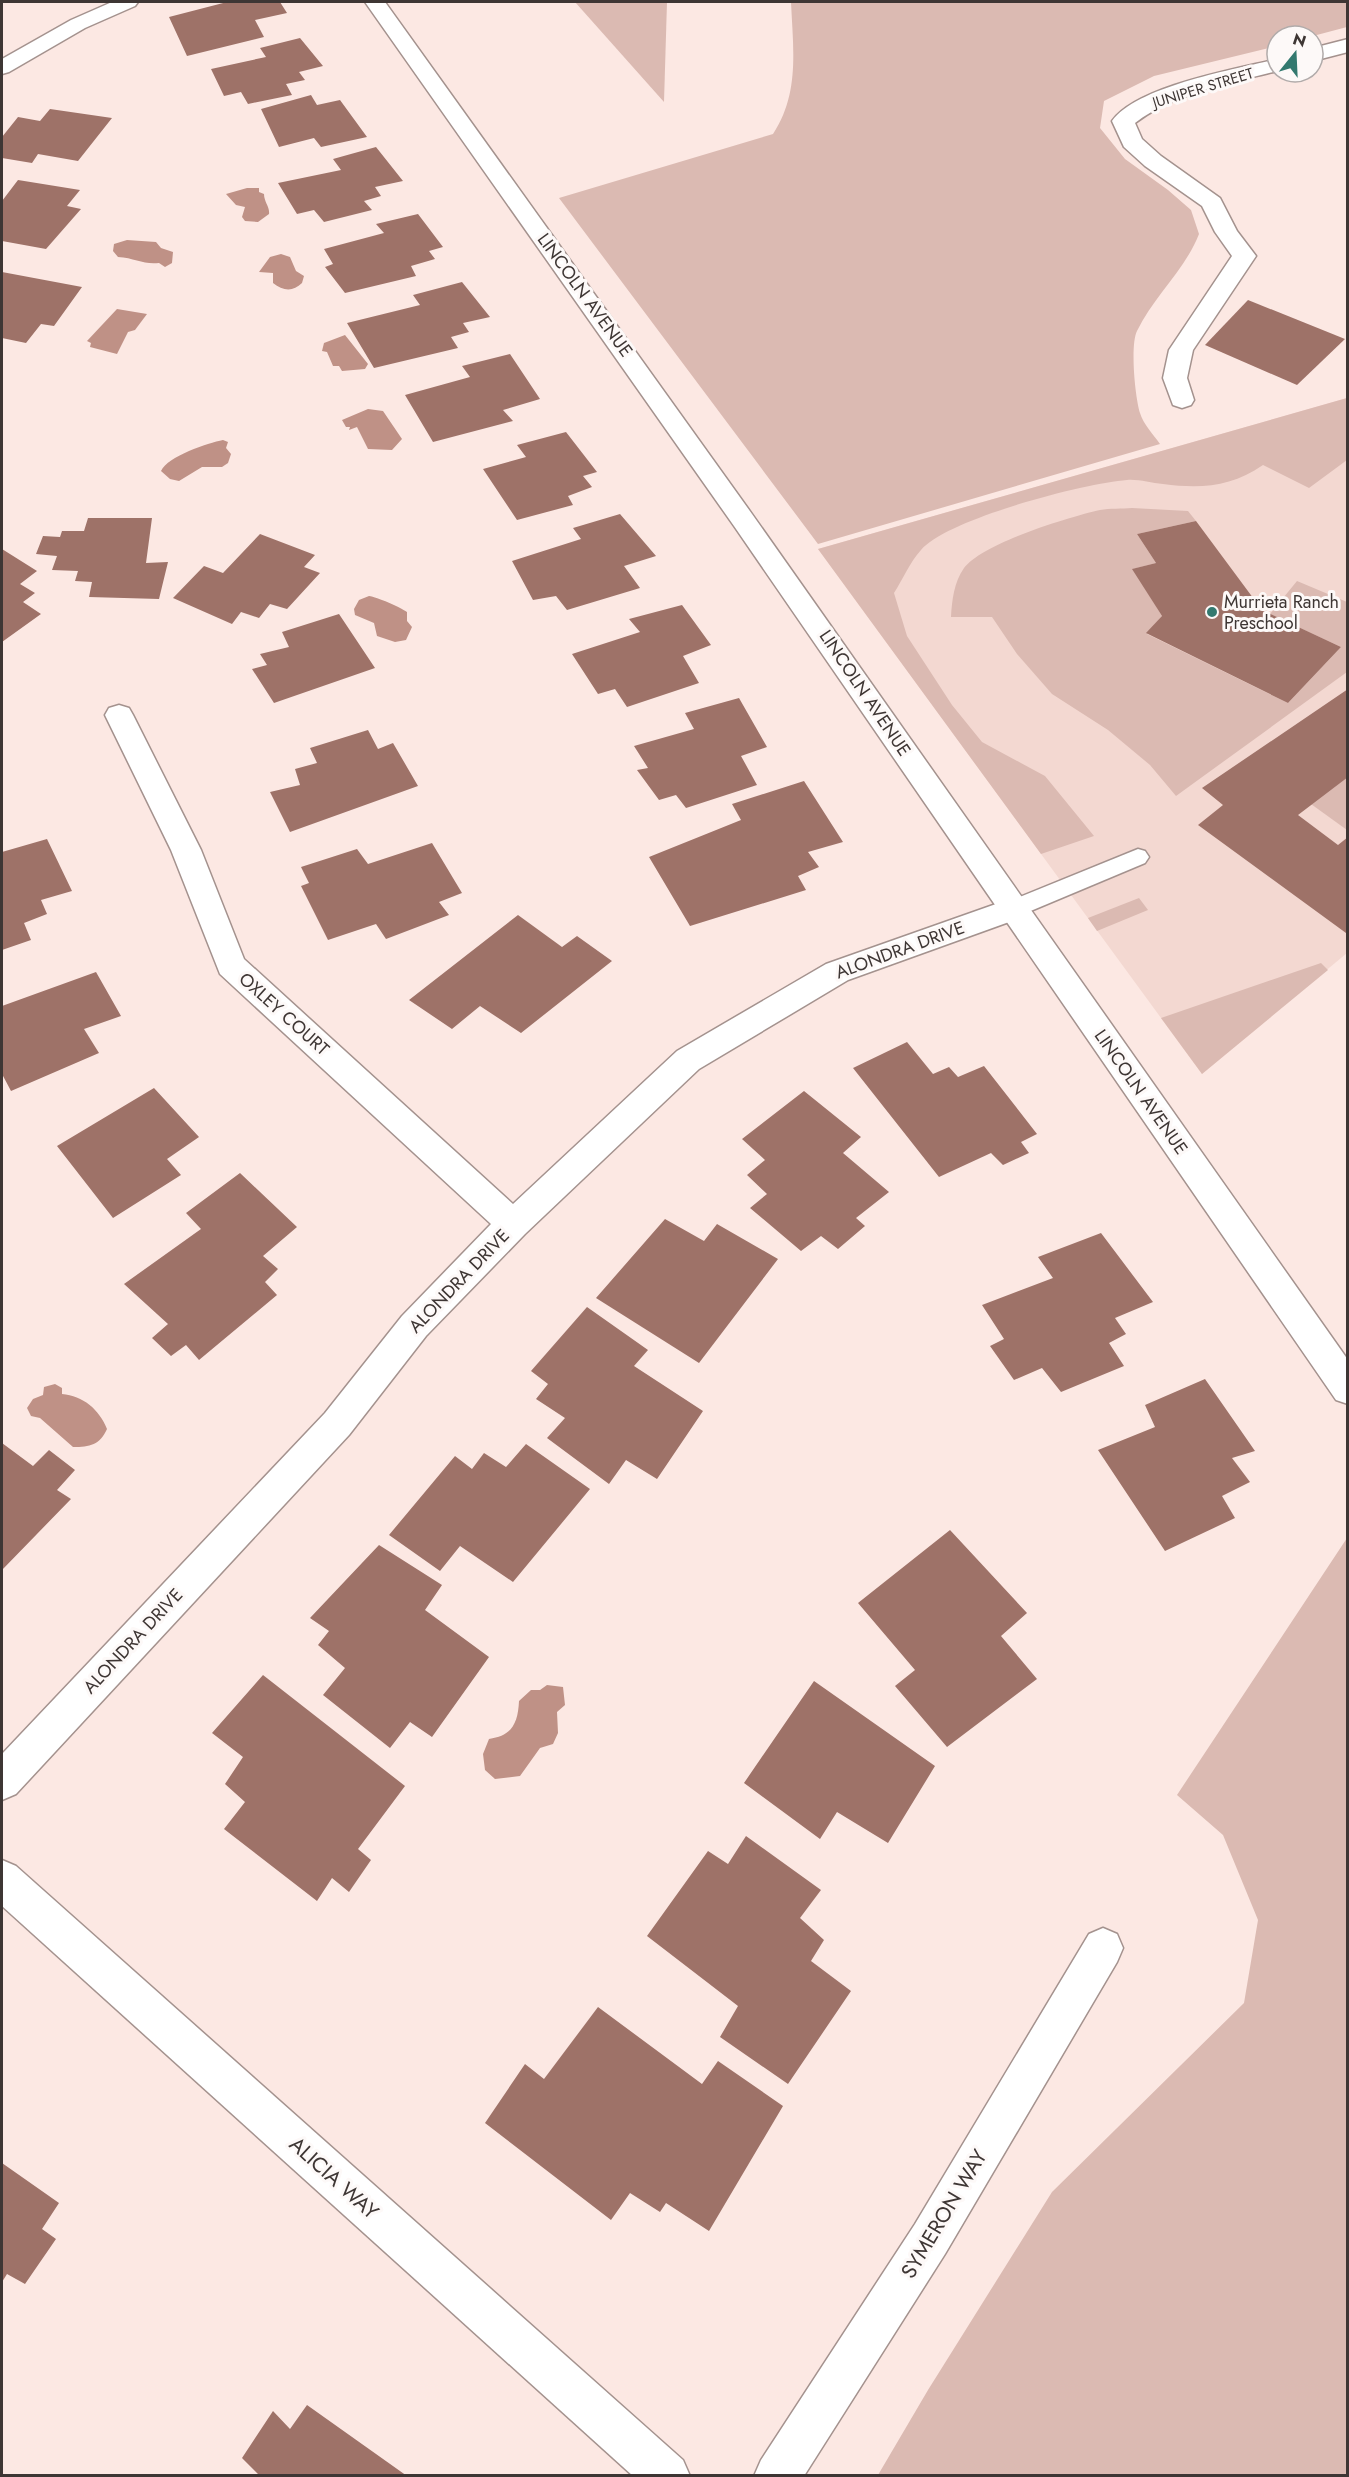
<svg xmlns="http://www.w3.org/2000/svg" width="1349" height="2477" font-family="Jost,sans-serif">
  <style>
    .built { fill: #f3d8d1 }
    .green { fill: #dbbab2 }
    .water { fill: #bf9186 }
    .building { fill: #9e7268 }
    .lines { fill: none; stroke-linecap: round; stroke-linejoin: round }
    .service-casing { stroke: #a4928e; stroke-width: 3 }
    .minor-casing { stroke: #a4928e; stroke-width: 3 }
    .tertiary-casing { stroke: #a4928e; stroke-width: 3 }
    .service { fill: #fff; fill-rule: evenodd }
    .minor { fill: #fff; fill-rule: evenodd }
    .tertiary { fill: #fff; fill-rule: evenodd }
    .poi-dot { fill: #33796f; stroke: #fdf9f8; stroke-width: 2 }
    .labels { text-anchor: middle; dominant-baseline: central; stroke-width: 6; stroke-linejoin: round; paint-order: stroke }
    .far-street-label { font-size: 15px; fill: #3e3634; stroke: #fdf9f8 }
    .street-label { font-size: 18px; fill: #3e3634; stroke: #fdf9f8 }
    .poi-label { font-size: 18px; fill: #3e3634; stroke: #fdf9f8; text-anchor: start }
    .near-street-label { font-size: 21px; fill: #3e3634; stroke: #fdf9f8 }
  </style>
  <rect width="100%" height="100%" fill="#fce8e3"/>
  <!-- built -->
  <path class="built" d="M1347,398v555l-145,121 -384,-525z"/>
  <!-- green -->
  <g class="green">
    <path d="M575,2h92l-3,100z"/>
    <path d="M791,2h556v25l-34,9h-36v10l-123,30 -50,25 -4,27 25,31 43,31 23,20 8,24c-14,36 -45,62 -62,97 -7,14 -2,66 3,82 3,11 14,22 20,31l-342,100 -259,-346 214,-64c27,-41 20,-86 18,-132z"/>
    <path d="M1347,398v62l-38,28 -46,-23c-32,22 -62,24 -100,19 -12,-1 -25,-5 -36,-4 -42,3 -180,39 -206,70 -11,12 -18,29 -27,43l13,43 45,69 30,37 63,34 49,60 -53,18 -223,-305z"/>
    <path d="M1132,508l56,3 8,10 -59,13 19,29 -23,6 29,47 -15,18 141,69 53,-56 -71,-33 27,-33 50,21v70l-171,124 -26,-31 -42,-35 -56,-36 -35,-40 -25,-37h-41c1,-17 3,-35 13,-49 19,-25 105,-51 136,-58 10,-2 22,-1 32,-2z"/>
    <path d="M1347,777v53l-36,-26z"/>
    <path d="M1139,898l9,12 -51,21 -9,-13z"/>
    <path d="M1321,963l7,7 -126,104 -41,-56z"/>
    <path d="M1347,1538v937h-469l50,-85 124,-198 192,-189 14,-83 -35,-85 -46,-40z"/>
  </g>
  <!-- water -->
  <g class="water">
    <path d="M247,188h12v4l5,2c0,8 6,13 5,20l-11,8 -13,-1 -3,-4 3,-10 -9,-2 -10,-11z"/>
    <path d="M127,240l29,2 5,6 12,4 -1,11 -7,4 -6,-4c-15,2 -24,-5 -41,-6l-5,-6 1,-7z"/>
    <path d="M281,254l9,3 6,14 8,5 -2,7c-9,9 -19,8 -29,0v-10l-14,-1 11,-15z"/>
    <path d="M117,309l30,5 -12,16 -7,2 -11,22 -27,-7 1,-4 -4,-2z"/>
    <path d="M345,335l23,29 -3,5 -23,2 -3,-5h-6l-6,-14 -5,-1 2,-8z"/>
    <path d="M368,409l15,2 19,28 -10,11 -24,-1 -11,-22 -8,3 1,-3h-4l-4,-7z"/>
    <path d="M223,440l5,2 -2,6 5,6 -3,9 -6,4h-20l-23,14 -9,-2 -9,-8c7,-15 47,-28 62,-31z"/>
    <path d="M369,596c8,1 31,11 38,16v9l5,6 -6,13 -11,2 -18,-6 -3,-13 -19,-8 -1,-6 5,-9z"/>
    <path d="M55,1384l7,4v6c21,2 37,15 45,35 -7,16 -17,18 -34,18l-33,-29 -9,-2 -4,-8 6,-9 10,-4 1,-8z"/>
    <path d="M547,1685l16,2 2,18 -8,7 1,21 -5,11 -13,4 -20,28 -25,3 -10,-9 -2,-16 6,-15c23,-3 29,-16 30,-38l12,-11h9z"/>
  </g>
  <!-- building -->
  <g class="building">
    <path d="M227,2h53l7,11 -32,7 9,17 -77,19 -18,-39z"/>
    <path d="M300,38l23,28 -24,6 6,8 -19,4 6,11 -44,9 -7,-12 -17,4 -13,-27 55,-12 -6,-9z"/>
    <path d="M311,95l6,10 23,-5 27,37 -46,10 -7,-9 -35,9 -18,-38z"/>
    <path d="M50,109l62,9 -34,43 -40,-7 -6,9 -30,-5v-21l16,-20 22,4z"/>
    <path d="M376,147l27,34 -28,6 6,9 -17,5 8,9 -48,12 -10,-12 -17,4 -19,-31 63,-13 -8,-11z"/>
    <path d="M18,180l62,10 -13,16 14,3 -35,40 -44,-8v-40z"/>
    <path d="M418,214l25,33 -14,4 6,8 -24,7 5,10 -71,17 -20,-26 8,-3 -9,-15 60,-16 -8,-9z"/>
    <path d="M2,272l80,15 -28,39 -13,-2 -15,19 -24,-5z"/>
    <path d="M462,282l28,35 -27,6 6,9 -18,5 7,11 -84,20 -27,-45 73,-18 -7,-10z"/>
    <path d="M1248,300l97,39 -48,46 -92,-40z"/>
    <path d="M510,354l30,45 -37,11 10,11 -80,21 -28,-47 65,-18 -8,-11z"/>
    <path d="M566,432l31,40 -14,4 9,11 -24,9 5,9 -56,15 -34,-51 43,-12 -9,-12z"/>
    <path d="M620,514l36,42 -32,10 16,22 -73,22 -11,-14 -23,4 -21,-39 69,-22 -8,-11z"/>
    <path d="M88,518h64l-6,45 22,-1 -9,37 -70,-2 3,-15 -17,-1 3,-10 -26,-1 5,-14 -21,-2 7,-18 17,1 2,-6h22z"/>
    <path d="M1196,521l66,89 79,37 -53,56 -142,-70 16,-17 -30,-47 24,-6 -19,-29z"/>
    <path d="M260,534l55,21 -11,12 16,6 -33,36 -17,-5 -11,14 -18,-6 -9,12 -59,-26 31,-32 19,7z"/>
    <path d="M2,549l35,22 -17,13 15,9 -12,9 18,12 -39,28z"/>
    <path d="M682,605l29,40 -28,11 16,27 -72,24 -12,-18 -17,5 -26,-40 68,-22 -11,-13z"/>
    <path d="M339,614l36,54 -101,35 -22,-34 15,-4 -7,-11 29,-7 -7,-15z"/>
    <path d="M1348,689v88l-50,38 40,30 10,-8 -2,96 -148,-108 25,-20 -21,-17z"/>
    <path d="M739,698l28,49 -26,9 16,29 -71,23 -10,-13 -17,5 -22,-30 11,-2 -14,-22 60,-17 -9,-16z"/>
    <path d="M368,730l10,19 15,-6 25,43 -128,46 -20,-40 30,-7 -5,-16 22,-6 -7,-15z"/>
    <path d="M804,781l39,61 -35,10 11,15 -21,9 8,14 -116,36 -41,-69 92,-37 -9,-16z"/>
    <path d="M47,839l25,52 -31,9 6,14 -23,9 7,17 -29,10v-98z"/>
    <path d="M432,843l30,50 -23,9 10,13 -63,24 -10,-15 -48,16 -27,-54 8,-3 -8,-16 56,-18 11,15z"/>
    <path d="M518,915l44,32 15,-11 35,25 -91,72 -41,-27 -28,23 -43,-29z"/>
    <path d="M96,972l25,44 -37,13 15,24 -88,38 -9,-17v-68z"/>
    <path d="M907,1042l26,32 16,-7 9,10 26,-11 53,68 -16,8 8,11 -26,12 -12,-12 -52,24 -86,-109z"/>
    <path d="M154,1088l45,49 -32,22 14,16 -68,43 -56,-72z"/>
    <path d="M804,1091l57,46 -18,16 46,39 -33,26 9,8 -27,23 -17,-13 -20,15 -51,-43 17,-14 -20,-19 18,-15 -23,-21z"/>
    <path d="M240,1173l57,54 -34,29 15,13 -13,13 12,13 -78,65 -13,-15 -15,11 -19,-18 16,-14 -44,-40 77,-55 -15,-16z"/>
    <path d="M665,1219l39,22 13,-17 61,35 -79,104 -103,-65z"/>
    <path d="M1101,1233l52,69 -38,16 11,16 -17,9 15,23 -63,26 -19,-24 -28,12 -24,-34 14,-7 -22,-34 71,-27 -15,-21z"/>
    <path d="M587,1307l61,43 -14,16 69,45 -46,68 -31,-19 -17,24 -62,-46 18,-20 -29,-19 12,-15 -17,-13z"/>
    <path d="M1205,1379l50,72 -23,7 18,24 -28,14 13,22 -70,33 -67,-101 57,-23 -10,-22z"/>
    <path d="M2,1443l31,23 16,-16 26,20 -18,20 14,9 -69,71z"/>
    <path d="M526,1444l64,45 -77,93 -53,-36 -20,25 -51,-36 66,-79 17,13 12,-16 22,14z"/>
    <path d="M950,1530l77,83 -26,23 36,43 -90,68 -52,-61 20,-16 -57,-67z"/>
    <path d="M379,1545l63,40 -17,25 64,47 -57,80 -22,-15 -20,26 -67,-53 22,-27 -27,-23 11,-14 -19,-13z"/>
    <path d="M263,1675l142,111 -47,63 13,11 -22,32 -17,-14 -15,23 -93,-72 21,-27 -20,-18 18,-27 -31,-24z"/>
    <path d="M814,1681l121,85 -47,77 -51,-31 -17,27 -76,-56z"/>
    <path d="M746,1836l75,54 -21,28 24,22 -13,21 40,30 -63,93 -68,-47 18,-31 -91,-70 61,-85 20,13z"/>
    <path d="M598,2007l104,77 16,-23 65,45 -74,125 -43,-28 -6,9 -30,-19 -19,27 -126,-97 40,-59 19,15z"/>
    <path d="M2,2163l57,40 -17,26 14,10 -31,45 -18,-10 -5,8z"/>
    <path d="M307,2405l100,71h-147l-18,-18 31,-47 17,18z"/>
  </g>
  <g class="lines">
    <defs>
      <path id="service" d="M1138,849l7,2 4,6 -4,6 -124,52 -8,2 -8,-2 -3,-6 3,-6z"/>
      <g id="minor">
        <path d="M112,2h26l-3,4 -50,22 -76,44 -7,2v-15l69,-39z"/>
        <path d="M1348,39v13l-35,9v-13z"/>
        <path d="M1277,59v12c-49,13 -101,21 -142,52l7,16 19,17 59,42 17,33 19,25 -63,94 -6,28 7,22 -3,5 -9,3 -9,-3 -10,-27 6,-28 63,-94 -17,-24 -13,-26 -57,-40 -21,-19 -12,-26c25,-35 124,-52 165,-62z"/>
        <path d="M119,705l10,3 4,7 68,135 43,109 269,245 164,-153 149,-87 187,-66 10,3 5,8 -5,8 -175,63 -149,89 -174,165 -99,102 -77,99 -333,359 -14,6v-46l323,-341 77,-97 89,-92 -271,-250 -49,-124 -66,-135 4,-7z"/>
        <path d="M2,1860l14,6 667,594 7,16h-57l-631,-570z"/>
        <path d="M1103,1928l14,6 6,14 -6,14 -172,292 -141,222h-50l7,-16 154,-236 174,-290z"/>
      </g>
      <path id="tertiary" d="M365,2h20l367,512 596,846v44l-12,-4 -602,-874z"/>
    </defs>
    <!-- service casing -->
    <use href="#service" class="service-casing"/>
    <!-- minor casing -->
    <use href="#minor" class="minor-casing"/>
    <!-- tertiary casing -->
    <use href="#tertiary" class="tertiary-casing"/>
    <!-- service -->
    <use href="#service" class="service"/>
    <!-- minor -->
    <use href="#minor" class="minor"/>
    <!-- tertiary -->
    <use href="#tertiary" class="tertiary"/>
  </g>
  <!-- markers -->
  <circle class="poi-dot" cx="1212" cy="612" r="6"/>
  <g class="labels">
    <!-- far-street labels -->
    <g class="far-street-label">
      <text transform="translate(1203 88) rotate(-17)">JUNIPER STREET</text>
    </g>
    <!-- street labels -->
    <g class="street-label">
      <text transform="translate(585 295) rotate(54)">LINCOLN AVENUE</text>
      <text transform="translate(865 693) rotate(56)">LINCOLN AVENUE</text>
      <text transform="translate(900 950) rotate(-20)">ALONDRA DRIVE</text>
      <text transform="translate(284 1014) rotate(42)">OXLEY COURT</text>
      <text transform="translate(1141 1092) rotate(55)">LINCOLN AVENUE</text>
      <text transform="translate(459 1281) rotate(-46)">ALONDRA DRIVE</text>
      <text transform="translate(133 1641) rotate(-47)">ALONDRA DRIVE</text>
    </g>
    <!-- poi labels -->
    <g class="poi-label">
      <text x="1224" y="602">Murrieta Ranch<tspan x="1224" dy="21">Preschool</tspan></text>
    </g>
    <!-- near-street labels -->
    <g class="near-street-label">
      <text transform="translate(334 2178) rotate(42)">ALICIA WAY</text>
      <text transform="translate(944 2214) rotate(-59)">SYMERON WAY</text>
    </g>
  </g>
  <!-- border -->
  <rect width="1349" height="2477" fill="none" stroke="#3e3634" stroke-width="6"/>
  <!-- north arrow -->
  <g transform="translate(1295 54) rotate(18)"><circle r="28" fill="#fdf9f8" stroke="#b1abaa" stroke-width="1.5"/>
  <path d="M0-4.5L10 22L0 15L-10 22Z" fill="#33796f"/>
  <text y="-9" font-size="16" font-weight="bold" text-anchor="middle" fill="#3e3634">N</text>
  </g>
</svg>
